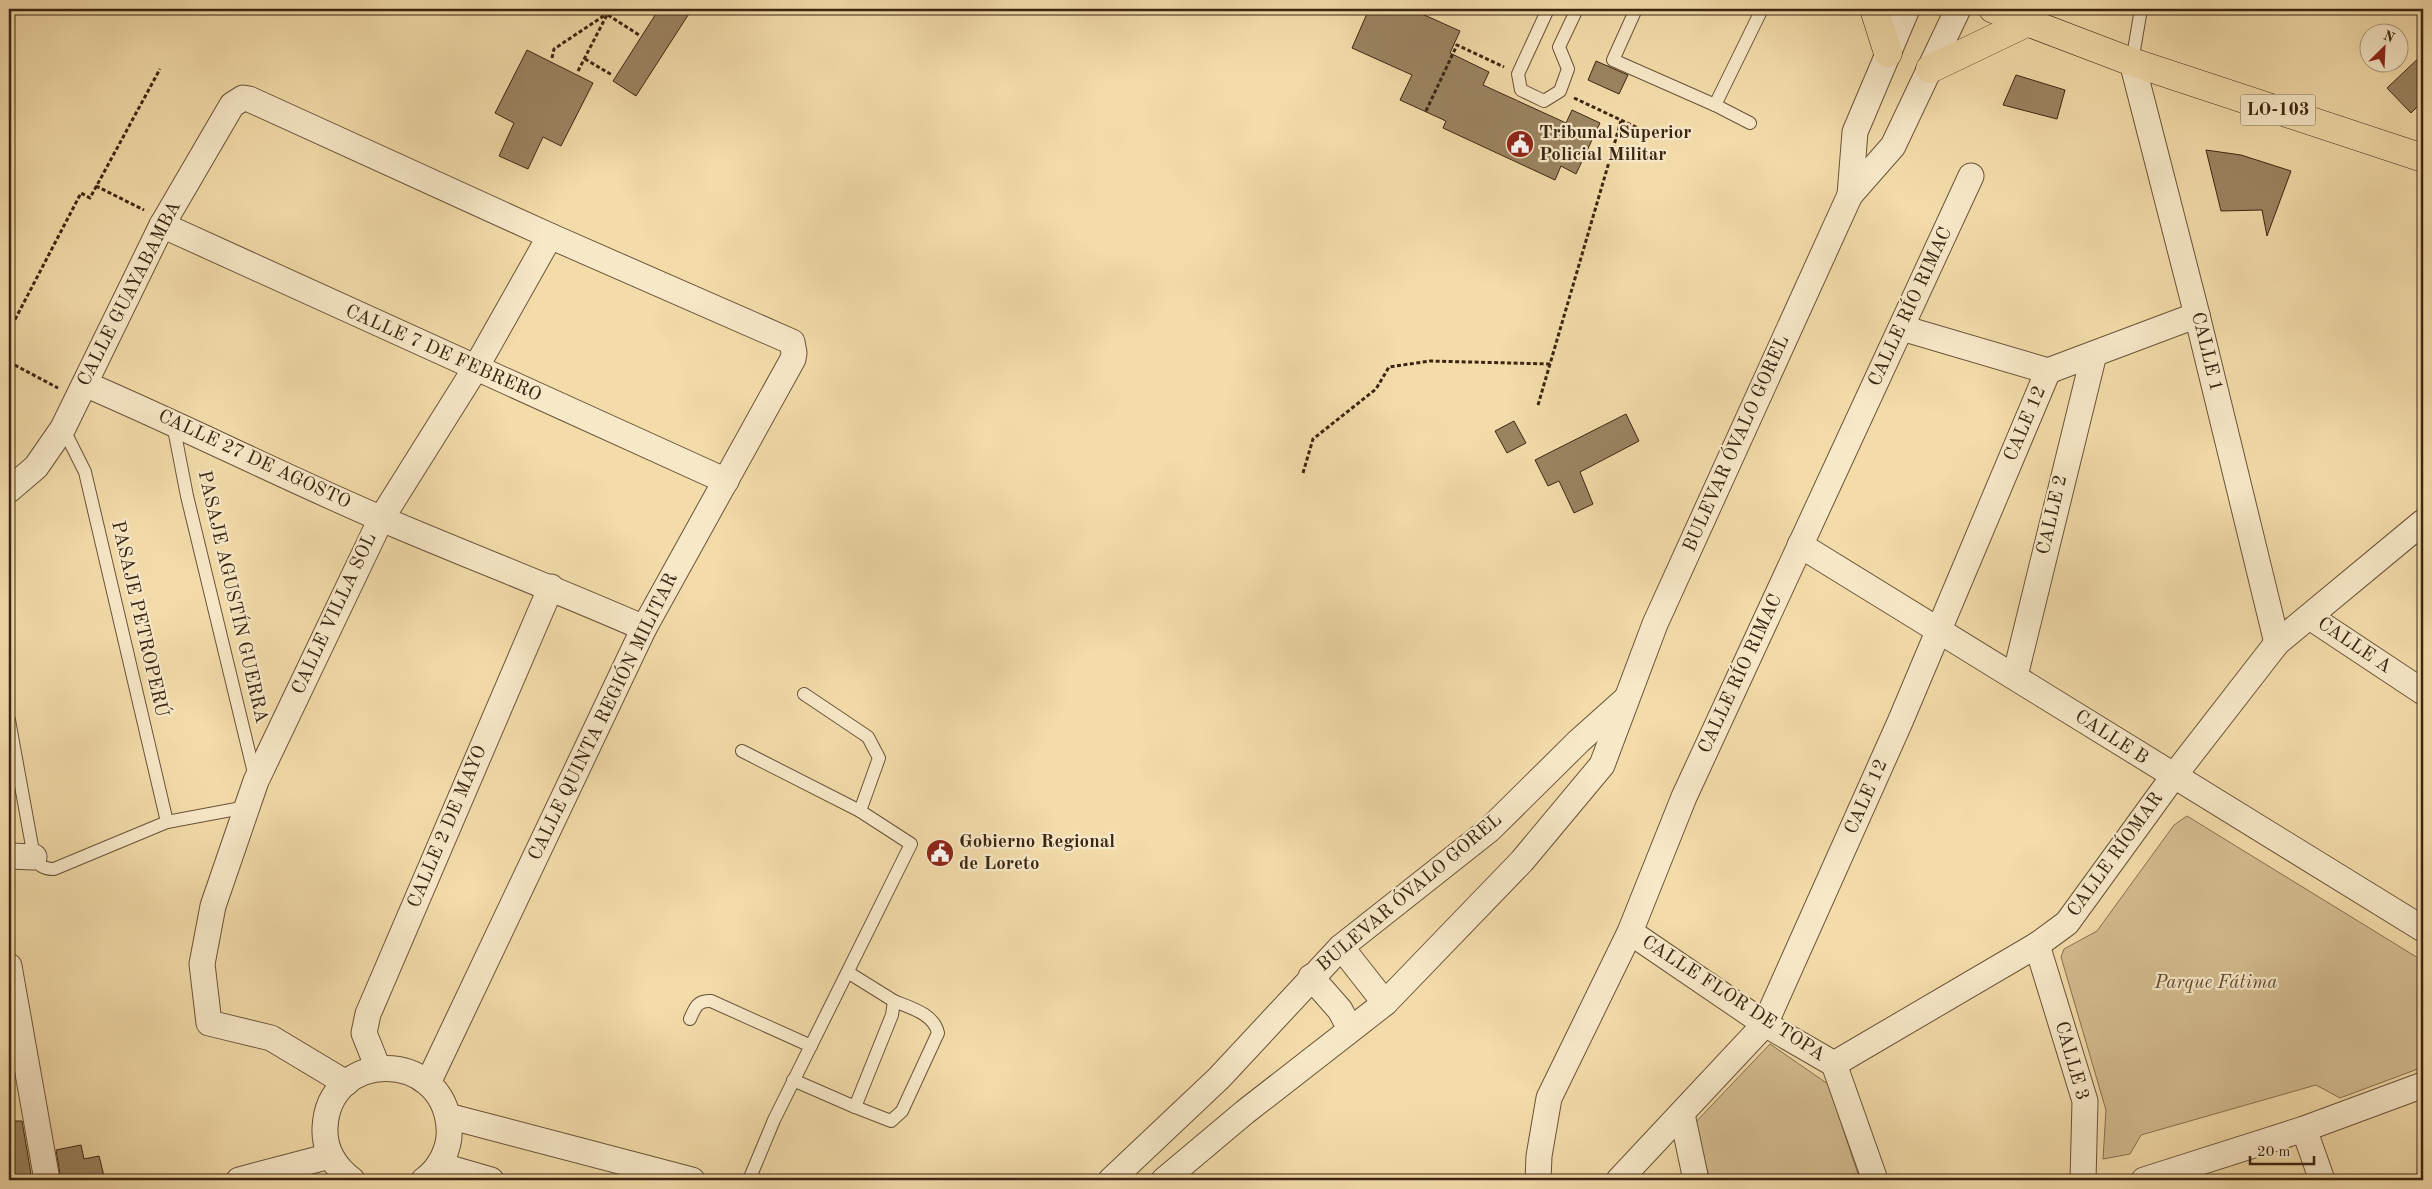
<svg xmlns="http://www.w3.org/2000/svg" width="2432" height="1189" font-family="'Old Standard TT',serif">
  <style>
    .green { fill: #d4bd90; stroke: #887151 }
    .building { fill: #9b8461; stroke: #3b2512 }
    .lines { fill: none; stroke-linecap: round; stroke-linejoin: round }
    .service-casing { stroke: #695338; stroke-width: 14 }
    .minor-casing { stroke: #695338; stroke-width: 27 }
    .primary-casing { stroke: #3b2512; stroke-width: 29 }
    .path { stroke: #3b2512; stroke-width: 3; stroke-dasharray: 4 2.5; stroke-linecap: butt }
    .service { stroke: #f7e8c8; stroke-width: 12 }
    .minor { stroke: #f7e8c8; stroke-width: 25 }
    .primary { stroke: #f3dcaa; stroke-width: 28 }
    .labels { text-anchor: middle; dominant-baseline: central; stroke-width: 4.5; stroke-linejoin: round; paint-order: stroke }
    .shield { fill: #f7e8c8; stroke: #736049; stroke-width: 1 }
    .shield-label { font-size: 18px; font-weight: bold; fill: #3b2512 }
    .poi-label { font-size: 19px; font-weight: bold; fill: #3b2512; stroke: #f7e8c8; text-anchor: start }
    .street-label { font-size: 19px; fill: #3b2512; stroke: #f7e8c8 }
    .park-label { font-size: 19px; font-style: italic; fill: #614b32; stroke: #f7e8c8 }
  </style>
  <rect width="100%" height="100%" fill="#f3dcaa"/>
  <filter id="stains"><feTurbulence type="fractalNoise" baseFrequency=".004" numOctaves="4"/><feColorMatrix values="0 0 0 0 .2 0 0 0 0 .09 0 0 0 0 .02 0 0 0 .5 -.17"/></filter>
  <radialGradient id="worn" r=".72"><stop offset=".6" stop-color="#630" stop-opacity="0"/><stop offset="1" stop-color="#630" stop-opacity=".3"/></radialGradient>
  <!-- green -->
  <g class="green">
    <path d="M2187,816l236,145v106l-83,31 -24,-13 -175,50 -11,19 -27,5 3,-49 -45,-153 3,-8 33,-18 77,-106z"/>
    <path d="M1770,1044l58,40 32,96h-149l-20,-53z"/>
  </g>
  <!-- building -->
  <g class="building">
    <path d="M659,9h33l-56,87 -23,-15z"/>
    <path d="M1369,9h42l49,22 -10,22 39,19 -6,13 83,38 6,-13 28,13 -24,51 -15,-8 -6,14 -112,-52 3,-7 -46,-21 12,-25 -60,-27z"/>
    <path d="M527,50l66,33 -32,63 -18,-9 -15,32 -29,-13 15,-33 -19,-10z"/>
    <path d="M2423,54v47l-12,12 -24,-25z"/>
    <path d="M1596,61l32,14 -9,19 -31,-14z"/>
    <path d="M2016,75l49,15 -8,29 -54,-14z"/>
    <path d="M2206,150l35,5 50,16 -24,65 -5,-26 -41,1z"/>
    <path d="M1626,414l13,27 -59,31 13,32 -19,9 -15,-32 -11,5 -13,-26z"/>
    <path d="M1514,421l12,22 -19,10 -12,-22z"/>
    <path d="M9,1121h13l10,59h-23z"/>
    <path d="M81,1145l3,14 15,-3 6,24h-44l-5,-30z"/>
  </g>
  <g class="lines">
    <defs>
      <g id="service">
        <path d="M1548,9l-30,65 3,16 23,11 16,-10 8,-22 -9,-22 18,-38"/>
        <path d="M1636,9l-23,51 102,45 35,18"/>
        <path d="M2132,62l9,-53"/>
        <path d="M1715,105l47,-96"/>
        <path d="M173,424l14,72 68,281"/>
        <path d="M63,428l22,44 82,350"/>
        <path d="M9,720l25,137c5,9 10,12 20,12l113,-47 80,-15"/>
        <path d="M742,751l118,60"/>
        <path d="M690,1019c5,-12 8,-19 21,-18l100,45"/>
        <path d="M793,1080l62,27 37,-92 2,-14 -45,-28"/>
        <path d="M855,1107l36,14 11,-10 36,-78c-4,-19 -27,-25 -44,-32"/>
        <path d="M749,1180l25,-60 137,-276 -51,-33 19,-53 -11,-21 -64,-43"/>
      </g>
      <g id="minor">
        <path d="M2132,62l65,253 80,328"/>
        <path d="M1850,195l5,-63 52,-123"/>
        <path d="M162,225l564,256"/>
        <path d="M1902,328l146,43"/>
        <path d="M2048,371l149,-56"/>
        <path d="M85,384c100,43 197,92 297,135 87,37 175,71 262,109"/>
        <path d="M9,490l27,-23 27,-39 99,-203 70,-120 11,-7 6,1 301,137 242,106 2,11 -1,6 -149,269 -216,455"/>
        <path d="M1800,545c208,128 415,257 623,384"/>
        <path d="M2310,617l113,75"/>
        <path d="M2015,676l79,-322"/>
        <path d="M9,856l25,1"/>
        <path d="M1630,932l135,92 69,40 41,116"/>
        <path d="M2037,945l48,156 -2,79"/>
        <path d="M1341,947l44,56"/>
        <path d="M9,966l38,214"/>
        <path d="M1311,977l29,33 10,19"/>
        <path d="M1834,1064l203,-119 30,-22 106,-146 104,-134 146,-121"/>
        <path d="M378,1068l-14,-35 4,-19 183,-427"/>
        <path d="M346,1083l-75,-45 -62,-15 -7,-59 11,-58 43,-125 125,-262 94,-150 75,-133"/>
        <path d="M1682,1114l14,66"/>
        <path d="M448,1116l244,64"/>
        <path d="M2304,1129l18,51"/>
        <path d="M439,1165l52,15"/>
        <path d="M239,1180l91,-24"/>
        <path d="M352,1180c-17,-13 -28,-30 -27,-52 3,-79 118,-79 124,-1 2,20 -9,42 -25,53"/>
        <path d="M1111,1180l108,-102 122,-131 148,-117 90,-89 47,-42"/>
        <path d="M1164,1180l81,-68 140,-109 137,-142 80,-96 53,-141 195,-429 43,-49 65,-137"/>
        <path d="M1538,1180l1,-24 10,-58 81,-166 54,-135 287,-621"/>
        <path d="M1619,1180l146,-156 135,-302 148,-351"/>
        <path d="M2144,1180l160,-51 119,-44"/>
      </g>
      <g id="primary">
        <path d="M1874,9l14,44"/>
        <path d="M1993,9l139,53 291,96"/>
        <path d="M1930,69l96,-46"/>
      </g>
    </defs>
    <!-- service casing -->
    <use href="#service" class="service-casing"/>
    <!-- minor casing -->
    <use href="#minor" class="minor-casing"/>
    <!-- primary casing -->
    <use href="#primary" class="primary-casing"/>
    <!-- path -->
    <g class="path">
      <path d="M608,15l31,20"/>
      <path d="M552,58l2,-9 60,-40"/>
      <path d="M585,59l27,16"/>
      <path d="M578,71l32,-62"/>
      <path d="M1574,98l64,30"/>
      <path d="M1426,111l31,-66 47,22"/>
      <path d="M96,186l48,24"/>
      <path d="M9,331l72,-138 9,5 70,-129"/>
      <path d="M9,362l49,26"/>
      <path d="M1538,405l83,-284"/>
      <path d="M1303,473l10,-34 63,-50 13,-22 41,-6 120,3"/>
    </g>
    <!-- service -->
    <use href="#service" class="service"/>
    <!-- minor -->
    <use href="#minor" class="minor"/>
    <!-- primary -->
    <use href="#primary" class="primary"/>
  </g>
  <!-- icons -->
  <defs>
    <symbol id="civic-disc" viewBox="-11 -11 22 22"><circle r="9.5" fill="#8f2418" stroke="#f7e8c8"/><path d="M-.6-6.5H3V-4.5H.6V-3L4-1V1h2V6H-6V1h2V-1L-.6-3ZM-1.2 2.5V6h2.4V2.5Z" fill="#fff"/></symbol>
  </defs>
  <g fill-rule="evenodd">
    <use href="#civic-disc" x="1504" y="128" width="32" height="32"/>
    <use href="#civic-disc" x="924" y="837" width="32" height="32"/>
  </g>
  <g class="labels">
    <!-- shield labels -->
    <rect class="shield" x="2240.5" y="94.5" width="75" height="31" rx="4"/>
    <g class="shield-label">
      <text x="2278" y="110">LO-103</text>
    </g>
    <!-- poi labels -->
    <g class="poi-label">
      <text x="1539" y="133">Tribunal Superior<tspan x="1539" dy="22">Policial Militar</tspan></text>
      <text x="959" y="842">Gobierno Regional<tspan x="959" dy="22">de Loreto</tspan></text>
    </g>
    <!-- street labels -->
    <g class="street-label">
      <text transform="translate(130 294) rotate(-63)">CALLE GUAYABAMBA</text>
      <text transform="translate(1911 307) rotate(-65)">CALLE RÍO RIMAC</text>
      <text transform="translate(2206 352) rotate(76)">CALLE 1</text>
      <text transform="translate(443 354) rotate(24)">CALLE 7 DE FEBRERO</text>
      <text transform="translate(2026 424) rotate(-67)">CALE 12</text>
      <text transform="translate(1737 444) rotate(-66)">BULEVAR ÓVALO GOREL</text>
      <text transform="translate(254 460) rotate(25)">CALLE 27 DE AGOSTO</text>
      <text transform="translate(2053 515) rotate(-77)">CALLE 2</text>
      <text transform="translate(232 597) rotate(77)">PASAJE AGUSTÍN GUERRA</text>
      <text transform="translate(335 614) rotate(-65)">CALLE VILLA SOL</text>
      <text transform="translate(139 619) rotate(77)">PASAJE PETROPERÚ</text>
      <text transform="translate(2354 646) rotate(34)">CALLE A</text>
      <text transform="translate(1741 674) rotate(-65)">CALLE RÍO RIMAC</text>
      <text transform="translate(604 717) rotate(-64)">CALLE QUINTA REGIÓN MILITAR</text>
      <text transform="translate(2111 738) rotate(33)">CALLE B</text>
      <text transform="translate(1867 797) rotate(-66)">CALE 12</text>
      <text transform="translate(448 827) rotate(-67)">CALLE 2 DE MAYO</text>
      <text transform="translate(2116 855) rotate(-54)">CALLE RÍOMAR</text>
      <text transform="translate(1410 893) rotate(-40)">BULEVAR ÓVALO GOREL</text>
      <text transform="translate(1733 999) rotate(33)">CALLE FLOR DE TOPA</text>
      <text transform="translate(2071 1061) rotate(74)">CALLE 3</text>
    </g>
    <!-- park labels -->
    <g class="park-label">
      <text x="2216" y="983">Parque Fátima</text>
    </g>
  </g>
  <!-- margin -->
  <rect width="2432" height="1189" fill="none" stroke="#f3dcaa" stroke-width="30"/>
  <rect x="10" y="10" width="2412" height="1169" fill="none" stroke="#3b2512" stroke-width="2.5"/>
  <rect x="15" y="15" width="2402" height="1159" fill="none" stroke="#3b2512"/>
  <!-- north arrow -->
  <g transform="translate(2384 48) rotate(24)"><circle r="24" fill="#f7e8c8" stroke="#ac9a7f"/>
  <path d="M0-4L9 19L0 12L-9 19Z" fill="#8f2418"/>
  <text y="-8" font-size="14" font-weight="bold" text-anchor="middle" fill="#3b2512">N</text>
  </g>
  <!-- scale -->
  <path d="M2250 1156v8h64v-8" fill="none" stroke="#3b2512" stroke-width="2.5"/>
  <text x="2257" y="1156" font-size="15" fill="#3b2512" stroke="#f7e8c8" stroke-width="4" paint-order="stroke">20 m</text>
  <rect width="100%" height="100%" filter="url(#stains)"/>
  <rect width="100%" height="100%" fill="url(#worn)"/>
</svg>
